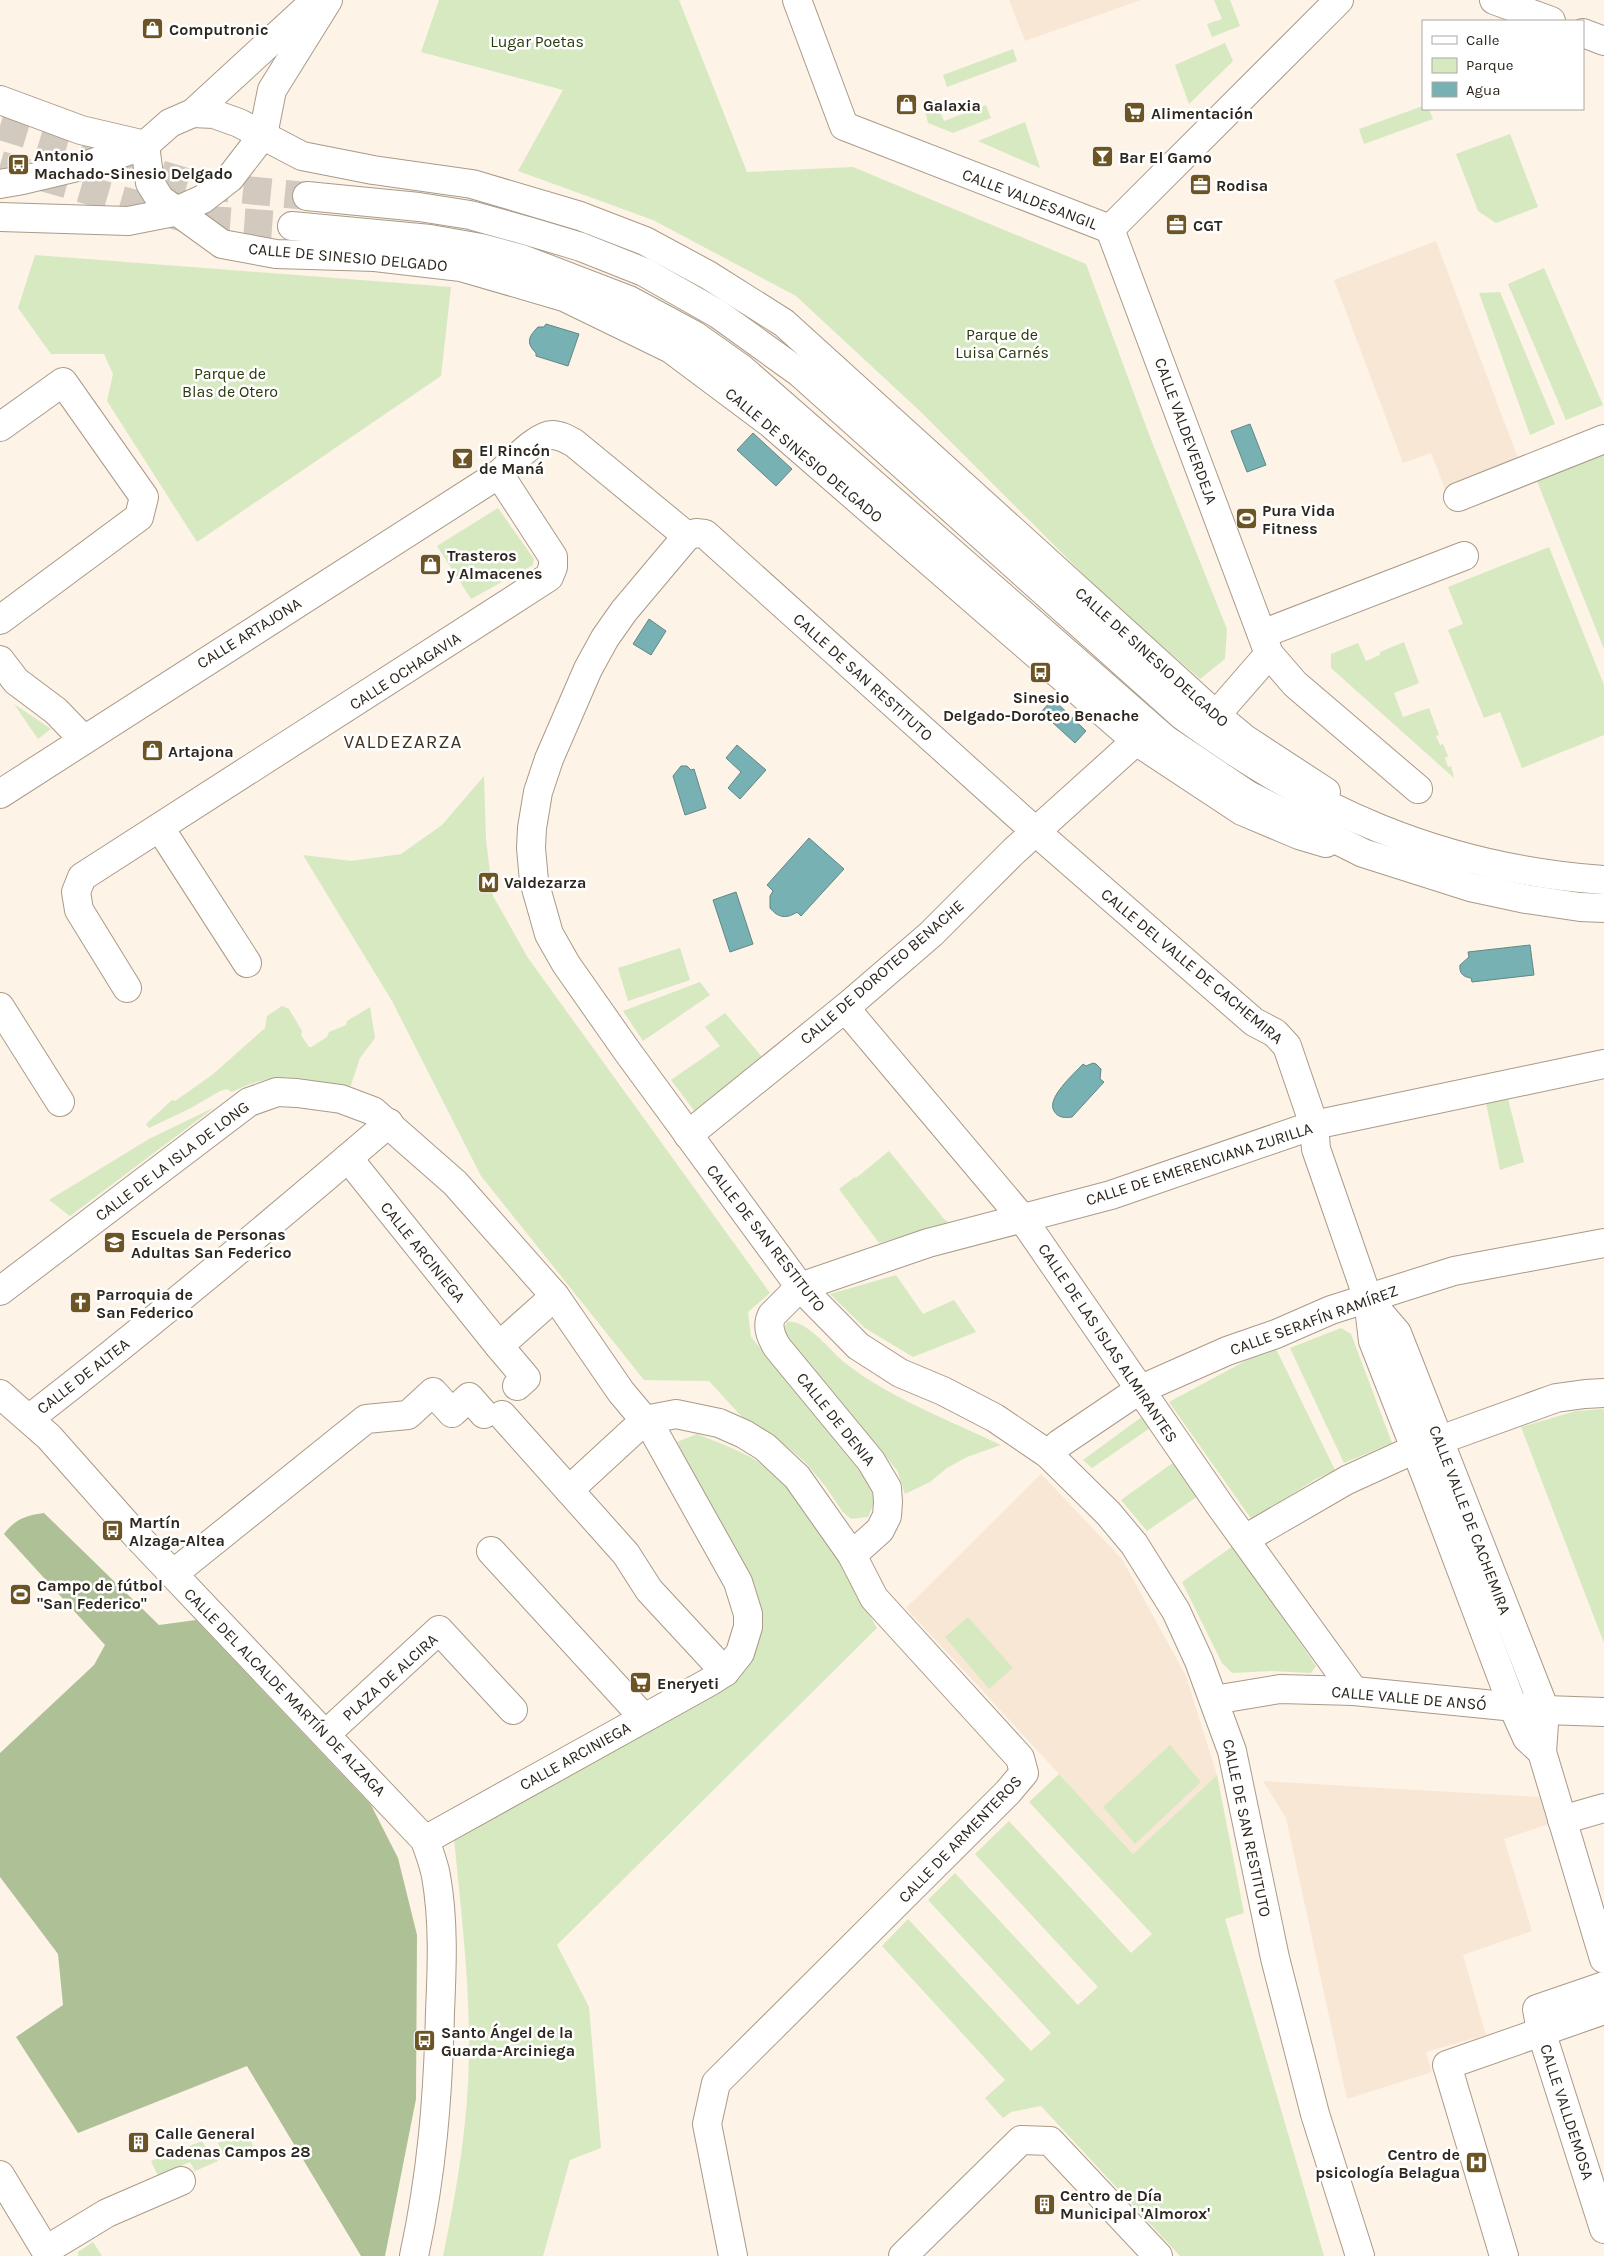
<svg xmlns="http://www.w3.org/2000/svg" width="1604" height="2256" font-family="Karla,sans-serif">
  <style>
    .education { fill: #f9e7d6 }
    .green { fill: #d7e9c1 }
    .forest { fill: #aec096 }
    .water { fill: #77b1b3; stroke: #608786 }
    .lines { fill: none; stroke-linecap: round; stroke-linejoin: round }
    .major-tunnel { stroke: #d3cabf; stroke-width: 28; stroke-dasharray: 28 14; stroke-linecap: butt }
    .minor-casing { stroke: #aa9a88; stroke-width: 30 }
    .major-casing { stroke: #aa9a88; stroke-width: 30 }
    .minor { stroke: #fff; stroke-width: 28 }
    .major { stroke: #fff; stroke-width: 28 }
    .labels { text-anchor: middle; dominant-baseline: central; stroke-width: 5; stroke-linejoin: round; paint-order: stroke }
    .poi-label { font-size: 16px; font-weight: bold; fill: #2c261e; stroke: #fff; text-anchor: start }
    .park-label { font-size: 16px; fill: #2a3a0b; stroke: #fff }
    .street-label { font-size: 16px; fill: #2c261e; stroke: #fff }
    .quarter-label { font-size: 19px; letter-spacing: 1px; fill: #403323; stroke: #fff }
  </style>
  <rect width="100%" height="100%" fill="#fdf3e7"/>
  <!-- education -->
  <g class="education">
    <path d="M1009,0h132l-116,41z"/>
    <path d="M1436,241l83,220 -74,28 -14,-36 -28,10 -69,-183z"/>
    <path d="M1041,1474l81,85 64,117 31,99 -84,79 -227,-246z"/>
    <path d="M1263,1781l277,16 9,27 -45,15 28,92 -69,24 23,80 -60,17 6,20 -85,27 -61,-281z"/>
  </g>
  <!-- green -->
  <g class="green">
    <path d="M439,0h240l68,172 106,-5 233,97 64,173 77,192 -2,30 -25,20 -98,-86 -180,-180 -126,-117 -143,-76 -135,-49 45,-81 -142,-38z"/>
    <path d="M1214,0h16l10,26 -28,11 -5,-13 15,-5z"/>
    <path d="M1225,43l8,18 -44,43 -14,-39z"/>
    <path d="M1013,49l4,12 -70,26 -4,-12z"/>
    <path d="M935,99l9,22 42,-16 5,13 -38,15 -25,-10 -5,-20z"/>
    <path d="M1423,106v3h6l4,10 -69,25 -5,-15z"/>
    <path d="M1025,122l15,46 -62,-27z"/>
    <path d="M1510,134l28,73 -42,16 -18,-12 -22,-57z"/>
    <path d="M35,255l416,32 -10,89 -244,166 -90,-141 6,-27 -9,-20h-53l-33,-46z"/>
    <path d="M1544,268l59,137 -37,15 -58,-136z"/>
    <path d="M1500,292l55,132 -25,11 -51,-142z"/>
    <path d="M1604,451v198l-67,-168z"/>
    <path d="M498,508l36,51 -1,6 -62,34 -34,-53z"/>
    <path d="M1549,547l55,138v50l-82,33 -22,-56 -16,6 -36,-88 15,-6 -15,-37z"/>
    <path d="M1404,642l15,41 -25,10 9,24 26,-9 10,27 -3,1 4,9 3,-1 5,12 -3,2 3,9 3,-1 3,12 -123,-110v-14l27,-11 8,18 14,-6v-3z"/>
    <path d="M14,704l37,25 -13,10z"/>
    <path d="M484,776l2,64 7,56 35,62 242,335 -22,19 3,25 120,148 3,18 -6,14 -17,2 -9,-8 -16,-24 -22,-26 -31,-26 -30,-17 -34,-37 -65,-1 -163,-204 -89,-175 -89,-146 48,6 50,-7 41,-29z"/>
    <path d="M680,948l10,32 -62,21 -10,-33z"/>
    <path d="M700,982l10,13 -67,46 -20,-30z"/>
    <path d="M282,1006l7,3 13,22 -1,4 8,12h2l16,-10 2,-5 17,-7 1,-4 23,-14 5,31 -15,20 -10,30c-49,-10 -71,-19 -118,4l-5,-3 -7,2 -31,18 -40,19 -3,-4 26,-24 3,1 37,-26 53,-47 2,-12z"/>
    <path d="M725,1013l38,45 -67,55 -25,-33 49,-34 -15,-19z"/>
    <path d="M1508,1099l16,63 -24,8 -14,-67z"/>
    <path d="M215,1107l-145,109 -21,-16 100,-61z"/>
    <path d="M889,1151l55,68 5,4 -70,20 -40,-54 16,-12 1,1z"/>
    <path d="M896,1275l27,39 31,-14 22,32 -63,25 -48,-29 -35,-34z"/>
    <path d="M787,1322c20,-3 43,29 58,41 41,33 108,59 156,82l-34,12 -20,11 -17,14 -25,12 -8,-24 -108,-131 -5,-9z"/>
    <path d="M1341,1328l10,6 41,109 -48,20 -54,-115z"/>
    <path d="M1276,1349l59,121 -21,10 -62,40 -83,-118 80,-43z"/>
    <path d="M1604,1409v234l-83,-216 55,-16z"/>
    <path d="M1143,1416l7,12 -58,40 -9,-8z"/>
    <path d="M697,1434c22,9 46,17 66,31 49,35 85,110 114,163l-320,317 32,62 12,141 -31,12 -27,96h-100c14,-66 25,-133 26,-200 1,-71 -8,-147 -15,-217l271,-159 32,-56 1,-27 -81,-155z"/>
    <path d="M1174,1462l24,34 -51,35 -26,-31z"/>
    <path d="M1233,1546l83,120 -5,7 -40,-2 -39,2 -10,-10 -40,-81z"/>
    <path d="M968,1617l45,51 -24,21 -44,-52z"/>
    <path d="M1170,1745l31,37 -66,62 -32,-37z"/>
    <path d="M1059,1774l74,80 84,-79 27,138 -19,6 99,337h-144l-139,-150 -30,6 -8,6 -18,-20 20,-18 -123,-134 26,-27 123,132 20,-18 -123,-133 27,-27 123,132 20,-18 -123,-133 34,-33 122,132 21,-19 -123,-132z"/>
    <path d="M246,2131l7,15 -29,11 -6,-14z"/>
    <path d="M202,2141l5,9 5,-2 6,13 -23,10 -5,-9 -32,14 -7,-15z"/>
    <path d="M93,2242l9,14h-24v-4z"/>
  </g>
  <!-- forest -->
  <path class="forest" d="M44,1513l115,112 37,-5 175,185 27,53 19,77 -1,164 -31,157h-24l-114,-190 -169,67 -62,-96 47,-32 -5,-51 -58,-77v-124l94,-88 11,-20 -101,-111c11,-15 23,-19 40,-21z"/>
  <!-- water -->
  <g class="water">
    <path d="M546,324l33,10 -11,32 -32,-10v-3c-10,-10 -8,-16 2,-26h6z"/>
    <path d="M1250,424l16,41 -19,7 -16,-41z"/>
    <path d="M753,433l39,36 -16,17 -39,-36z"/>
    <path d="M649,619l17,12 -15,24 -18,-11z"/>
    <path d="M1053,699l33,32 -11,12 -34,-31z"/>
    <path d="M737,745l29,25 -26,29 -12,-11 13,-16 -15,-14z"/>
    <path d="M681,766h6l4,4 3,-1 12,39 -21,7 -12,-39z"/>
    <path d="M809,838l35,31 -43,47 -4,-4c-10,7 -19,6 -27,-4v-12l3,-5 -6,-6z"/>
    <path d="M736,892l17,52 -23,8 -17,-52z"/>
    <path d="M1530,945l4,30 -62,7 -1,-4c-8,-1 -12,-5 -11,-13l9,-8 -1,-5z"/>
    <path d="M1093,1063l3,1 5,5 -1,10 4,3 -32,35c-7,1 -14,1 -18,-6 -8,-13 20,-37 29,-47l3,2z"/>
  </g>
  <g class="lines">
    <!-- major-tunnel -->
    <g class="major-tunnel">
      <path d="M0,126l196,59 111,11"/>
      <path d="M0,165l184,53 108,8"/>
    </g>
    <defs>
      <g id="minor">
        <path d="M797,0l47,126 266,103"/>
        <path d="M1494,0l57,21"/>
        <path d="M1583,33l21,8"/>
        <path d="M0,100l81,30 64,15"/>
        <path d="M193,113l21,1 25,9 63,33 71,14 99,14 108,32 65,25 63,34 76,48 432,392 29,24 81,53"/>
        <path d="M145,145l5,38 10,16 62,45 54,10 99,3 86,10 103,30 107,52 99,74 366,318 106,70 57,24 27,8"/>
        <path d="M0,184l23,-4 67,-16 55,-19 25,-22 23,-10 123,-113"/>
        <path d="M0,217l128,4 46,-9 29,-13 27,-21 33,-43 9,-45 56,-90"/>
        <path d="M1110,229l159,425 -53,61"/>
        <path d="M1110,229l229,-229"/>
        <path d="M0,427l63,-45 81,115 -5,20 -139,103"/>
        <path d="M1458,497l146,-58"/>
        <path d="M1262,634l202,-78"/>
        <path d="M1269,654l26,30 123,105"/>
        <path d="M0,660l16,21 40,30 27,28"/>
        <path d="M0,794l499,-320c12,-10 38,-39 53,-39 8,0 15,4 22,8l113,93"/>
        <path d="M160,828l87,135"/>
        <path d="M127,988l-48,-78 -3,-18 6,-15 467,-300 4,-10v-10l-54,-83"/>
        <path d="M0,1007l60,95"/>
        <path d="M845,1008l177,210 199,289 133,184"/>
        <path d="M688,1135l157,-127 86,-74 83,-83 122,-110"/>
        <path d="M348,1158l151,188 27,32 -9,8"/>
        <path d="M0,1291l249,-189 28,-10 20,1 44,6 32,12 82,72 100,113 66,96 32,38 85,152 10,32v13l-8,26 -15,19 -14,9 -286,159"/>
        <path d="M1368,1299l29,34 148,377 -3,42 62,207"/>
        <path d="M499,1346l56,-50"/>
        <path d="M0,1394l49,43 86,97 290,306c4,12 9,24 11,36 8,45 6,91 4,136 -2,85 -8,161 -26,244"/>
        <path d="M502,1415l124,139 23,36 76,82"/>
        <path d="M30,1418c123,-95 241,-194 359,-295"/>
        <path d="M1048,1454l11,-10 80,-54 88,-39 49,-17 55,-24 123,-39 150,-28"/>
        <path d="M569,1490l76,-70 31,-6 43,9 25,11 21,13 32,30 55,78 22,43 146,160 4,15 -16,19 -292,291 -9,41 26,132"/>
        <path d="M1245,1539l102,-59 68,-31 141,-51 29,-4 19,-1"/>
        <path d="M491,1551l153,167"/>
        <path d="M852,1555l28,-25 7,-14 1,-14 -1,-14 -16,-27 -94,-114c-6,-10 -11,-21 -5,-32l28,-28 128,-44 183,-48 203,-70 290,-61"/>
        <path d="M173,1574l193,-155 42,-4 25,-23 19,21 17,-16 15,17"/>
        <path d="M1214,1700l66,-11 74,2 191,19 59,2"/>
        <path d="M326,1734l113,-104 74,80"/>
        <path d="M1562,1820l42,-12"/>
        <path d="M1604,1986l-67,23 4,22 63,198"/>
        <path d="M0,2175l49,81"/>
        <path d="M46,2250l61,-37 74,-32"/>
        <path d="M903,2256l118,-116 29,1 108,115"/>
        <path d="M1360,2256l-45,-142 -40,-156 -43,-207 -33,-90 -23,-50 -42,-67 -26,-31 -60,-59 -53,-36 -52,-27 -43,-18 -42,-27 -58,-59 -173,-236 -61,-87 -17,-30 -15,-53 -3,-33 1,-20 6,-36 11,-33 39,-90 17,-31 19,-27 63,-75 9,-3 9,1 330,297 219,191 21,11 12,13 27,79 2,24 52,150 5,42 54,138 86,228 14,31 15,14"/>
        <path d="M1504,2256l-57,-191 157,-55"/>
      </g>
      <g id="major">
        <path d="M307,196l112,11 51,8 61,17 50,15 63,25 74,42 82,59 383,343c128,94 260,153 421,164"/>
        <path d="M292,226l138,13 51,9 41,11 107,41 65,35 48,34 423,370 83,56 115,58 107,34 56,12 54,8 24,1"/>
      </g>
    </defs>
    <!-- minor casing -->
    <use href="#minor" class="minor-casing"/>
    <!-- major casing -->
    <use href="#major" class="major-casing"/>
    <!-- minor -->
    <use href="#minor" class="minor"/>
    <!-- major -->
    <use href="#major" class="major"/>
  </g>
  <!-- icons -->
  <defs>
    <symbol id="shop-square" viewBox="-11 -11 22 22"><rect x="-9" y="-9" width="18" height="18" rx="4" fill="#6d5425" stroke="#fff"/><path d="M-5-2.5h2.3a2.7 3.5 0 0 1 5.4 0H5L5.5 6h-11ZM-1.5-2.5h3a1.5 2.3 0 0 0-3 0Z" fill="#fff"/></symbol>
    <symbol id="supermarket-square" viewBox="-11 -11 22 22"><rect x="-9" y="-9" width="18" height="18" rx="4" fill="#6d5425" stroke="#fff"/><path d="M-6-5.5h2.5l.6 2H6L4.5 2H-2.5L-4.4-4H-6ZM-1.5 3.2a1.3 1.3 0 1 0 .1 0ZM3 3.2a1.3 1.3 0 1 0 .1 0Z" fill="#fff"/></symbol>
    <symbol id="bar-square" viewBox="-11 -11 22 22"><rect x="-9" y="-9" width="18" height="18" rx="4" fill="#6d5425" stroke="#fff"/><path d="M-6-5H6L.8 .8V4.5H3.5V6h-7V4.5H-.8V.8Z" fill="#fff"/></symbol>
    <symbol id="bus-square" viewBox="-11 -11 22 22"><rect x="-9" y="-9" width="18" height="18" rx="4" fill="#6d5425" stroke="#fff"/><path d="M-5-6H5V4H4V6H2V4H-2V6H-4V4H-5ZM-3.5-4V0h7V-4ZM-3.5 1.2v1.5H-2V1.2ZM2 1.2v1.5H3.5V1.2Z" fill="#fff"/></symbol>
    <symbol id="office-square" viewBox="-11 -11 22 22"><rect x="-9" y="-9" width="18" height="18" rx="4" fill="#6d5425" stroke="#fff"/><path d="M-6-3h4V-5.5h4V-3h4V5H-6ZM-1-4.5V-3h2v-1.5ZM-6 0V1H6V0Z" fill="#fff"/></symbol>
    <symbol id="stadium-square" viewBox="-11 -11 22 22"><rect x="-9" y="-9" width="18" height="18" rx="4" fill="#6d5425" stroke="#fff"/><path d="M0-5a6.5 5 0 1 0 0 10a6.5 5 0 1 0 0-10ZM-3.5-1.8h7v3.6h-7Z" fill="#fff"/></symbol>
    <symbol id="metro-square" viewBox="-11 -11 22 22"><rect x="-9" y="-9" width="18" height="18" rx="4" fill="#6d5425" stroke="#fff"/><path d="M-5.5 5V-5H-3L0 0L3-5H5.5V5H3V-.5L0 4L-3-.5V5Z" fill="#fff"/></symbol>
    <symbol id="school-square" viewBox="-11 -11 22 22"><rect x="-9" y="-9" width="18" height="18" rx="4" fill="#6d5425" stroke="#fff"/><path d="M0-5L7-2L0 1L-7-2ZM-4 1L0 2.5L4 1V4Q0 6-4 4Z" fill="#fff"/></symbol>
    <symbol id="church-square" viewBox="-11 -11 22 22"><rect x="-9" y="-9" width="18" height="18" rx="4" fill="#6d5425" stroke="#fff"/><path d="M-1.2-6h2.4v3.5h3.3v2.4h-3.3V6h-2.4V-.1h-3.3v-2.4h3.3Z" fill="#fff"/></symbol>
    <symbol id="building-square" viewBox="-11 -11 22 22"><rect x="-9" y="-9" width="18" height="18" rx="4" fill="#6d5425" stroke="#fff"/><path d="M-4-6H4V6H1V3H-1V6H-4ZM-2.5-4.3h1.7v1.8h-1.7ZM.8-4.3h1.7v1.8H.8ZM-2.5-1h1.7V.8h-1.7ZM.8-1h1.7V.8H.8Z" fill="#fff"/></symbol>
    <symbol id="hospital-square" viewBox="-11 -11 22 22"><rect x="-9" y="-9" width="18" height="18" rx="4" fill="#6d5425" stroke="#fff"/><path d="M-5-5h3v3.5h4V-5h3V5h-3V1.5h-4V5h-3Z" fill="#fff"/></symbol>
  </defs>
  <g fill-rule="evenodd">
    <use href="#shop-square" x="140" y="16" width="25" height="25"/>
    <use href="#shop-square" x="894" y="92" width="25" height="25"/>
    <use href="#supermarket-square" x="1122" y="100" width="25" height="25"/>
    <use href="#bar-square" x="1090" y="144" width="25" height="25"/>
    <use href="#bus-square" x="6" y="152" width="25" height="25"/>
    <use href="#office-square" x="1188" y="172" width="25" height="25"/>
    <use href="#office-square" x="1164" y="212" width="25" height="25"/>
    <use href="#bar-square" x="450" y="446" width="25" height="25"/>
    <use href="#stadium-square" x="1234" y="506" width="25" height="25"/>
    <use href="#shop-square" x="418" y="552" width="25" height="25"/>
    <use href="#bus-square" x="1028" y="660" width="25" height="25"/>
    <use href="#shop-square" x="140" y="738" width="25" height="25"/>
    <use href="#metro-square" x="476" y="870" width="25" height="25"/>
    <use href="#school-square" x="102" y="1230" width="25" height="25"/>
    <use href="#church-square" x="68" y="1290" width="25" height="25"/>
    <use href="#bus-square" x="100" y="1518" width="25" height="25"/>
    <use href="#stadium-square" x="8" y="1582" width="25" height="25"/>
    <use href="#supermarket-square" x="628" y="1670" width="25" height="25"/>
    <use href="#bus-square" x="412" y="2028" width="25" height="25"/>
    <use href="#building-square" x="126" y="2130" width="25" height="25"/>
    <use href="#hospital-square" x="1464" y="2150" width="25" height="25"/>
    <use href="#building-square" x="1032" y="2192" width="25" height="25"/>
  </g>
  <g class="labels">
    <!-- poi labels -->
    <g class="poi-label">
      <text x="169" y="29">Computronic</text>
      <text x="923" y="105">Galaxia</text>
      <text x="1151" y="113">Alimentación</text>
      <text x="34" y="155">Antonio<tspan x="34" dy="18">Machado-Sinesio Delgado</tspan></text>
      <text x="1119" y="157">Bar El Gamo</text>
      <text x="1216" y="185">Rodisa</text>
      <text x="1193" y="225">CGT</text>
      <text x="479" y="450">El Rincón<tspan x="479" dy="18">de Maná</tspan></text>
      <text x="1262" y="510">Pura Vida<tspan x="1262" dy="18">Fitness</tspan></text>
      <text x="447" y="555">Trasteros<tspan x="447" dy="18">y Almacenes</tspan></text>
      <text x="1041" y="697" text-anchor="middle">Sinesio<tspan x="1041" dy="18">Delgado-Doroteo Benache</tspan></text>
      <text x="168" y="751">Artajona</text>
      <text x="504" y="882">Valdezarza</text>
      <text x="131" y="1234">Escuela de Personas<tspan x="131" dy="18">Adultas San Federico</tspan></text>
      <text x="96" y="1294">Parroquia de<tspan x="96" dy="18">San Federico</tspan></text>
      <text x="129" y="1522">Martín<tspan x="129" dy="18">Alzaga-Altea</tspan></text>
      <text x="37" y="1585">Campo de fútbol<tspan x="37" dy="18">"San Federico"</tspan></text>
      <text x="657" y="1683">Eneryeti</text>
      <text x="441" y="2032">Santo Ángel de la<tspan x="441" dy="18">Guarda-Arciniega</tspan></text>
      <text x="155" y="2133">Calle General<tspan x="155" dy="18">Cadenas Campos 28</tspan></text>
      <text x="1460" y="2154" text-anchor="end">Centro de<tspan x="1460" dy="18">psicología Belagua</tspan></text>
      <text x="1060" y="2195">Centro de Día<tspan x="1060" dy="18">Municipal 'Almorox'</tspan></text>
    </g>
    <!-- park labels -->
    <g class="park-label">
      <text x="537" y="41">Lugar Poetas</text>
      <text x="1002" y="334">Parque de<tspan x="1002" dy="18">Luisa Carnés</tspan></text>
      <text x="230" y="373">Parque de<tspan x="230" dy="18">Blas de Otero</tspan></text>
    </g>
    <!-- street labels -->
    <g class="street-label">
      <text transform="translate(1030 199) rotate(21)">CALLE VALDESANGIL</text>
      <text transform="translate(348 257) rotate(5)">CALLE DE SINESIO DELGADO</text>
      <text transform="translate(1186 431) rotate(70)">CALLE VALDEVERDEJA</text>
      <text transform="translate(804 455) rotate(40)">CALLE DE SINESIO DELGADO</text>
      <text transform="translate(249 633) rotate(-32)">CALLE ARTAJONA</text>
      <text transform="translate(1152 657) rotate(42)">CALLE DE SINESIO DELGADO</text>
      <text transform="translate(405 671) rotate(-33)">CALLE OCHAGAVIA</text>
      <text transform="translate(863 677) rotate(42)">CALLE DE SAN RESTITUTO</text>
      <text transform="translate(1192 966) rotate(40)">CALLE DEL VALLE DE CACHEMIRA</text>
      <text transform="translate(882 972) rotate(-41)">CALLE DE DOROTEO BENACHE</text>
      <text transform="translate(172 1161) rotate(-37)">CALLE DE LA ISLA DE LONG</text>
      <text transform="translate(1199 1164) rotate(-18)">CALLE DE EMERENCIANA ZURILLA</text>
      <text transform="translate(766 1238) rotate(52)">CALLE DE SAN RESTITUTO</text>
      <text transform="translate(423 1252) rotate(51)">CALLE ARCINIEGA</text>
      <text transform="translate(1314 1320) rotate(-20)">CALLE SERAFÍN RAMÍREZ</text>
      <text transform="translate(1108 1343) rotate(56)">CALLE DE LAS ISLAS ALMIRANTES</text>
      <text transform="translate(83 1376) rotate(-38)">CALLE DE ALTEA</text>
      <text transform="translate(836 1419) rotate(51)">CALLE DE DENIA</text>
      <text transform="translate(1470 1520) rotate(69)">CALLE VALLE DE CACHEMIRA</text>
      <text transform="translate(390 1677) rotate(-42)">PLAZA DE ALCIRA</text>
      <text transform="translate(285 1692) rotate(46)">CALLE DEL ALCALDE MARTÍN DE ALZAGA</text>
      <text transform="translate(1409 1698) rotate(5)">CALLE VALLE DE ANSÓ</text>
      <text transform="translate(575 1756) rotate(-29)">CALLE ARCINIEGA</text>
      <text transform="translate(1247 1828) rotate(78)">CALLE DE SAN RESTITUTO</text>
      <text transform="translate(960 1839) rotate(-46)">CALLE DE ARMENTEROS</text>
      <text transform="translate(1567 2112) rotate(72)">CALLE VALLDEMOSA</text>
    </g>
    <!-- quarter labels -->
    <g class="quarter-label">
      <text x="403" y="742">VALDEZARZA</text>
    </g>
  </g>
  <!-- legend -->
  <rect x="1422" y="20" width="162" height="90" fill="#ffffff" stroke="#aba8a5"/>
  <rect x="1432" y="36" width="25" height="8" fill="#ffffff" stroke="#aba8a5"/>
  <text x="1466" y="45" font-size="15" fill="#2c261e">Calle</text>
  <rect x="1432" y="58" width="25" height="15" fill="#d7e9c1" stroke="#aba8a5"/>
  <text x="1466" y="70" font-size="15" fill="#2c261e">Parque</text>
  <rect x="1432" y="82" width="25" height="15" fill="#77b1b3" stroke="#aba8a5"/>
  <text x="1466" y="95" font-size="15" fill="#2c261e">Agua</text>
</svg>
